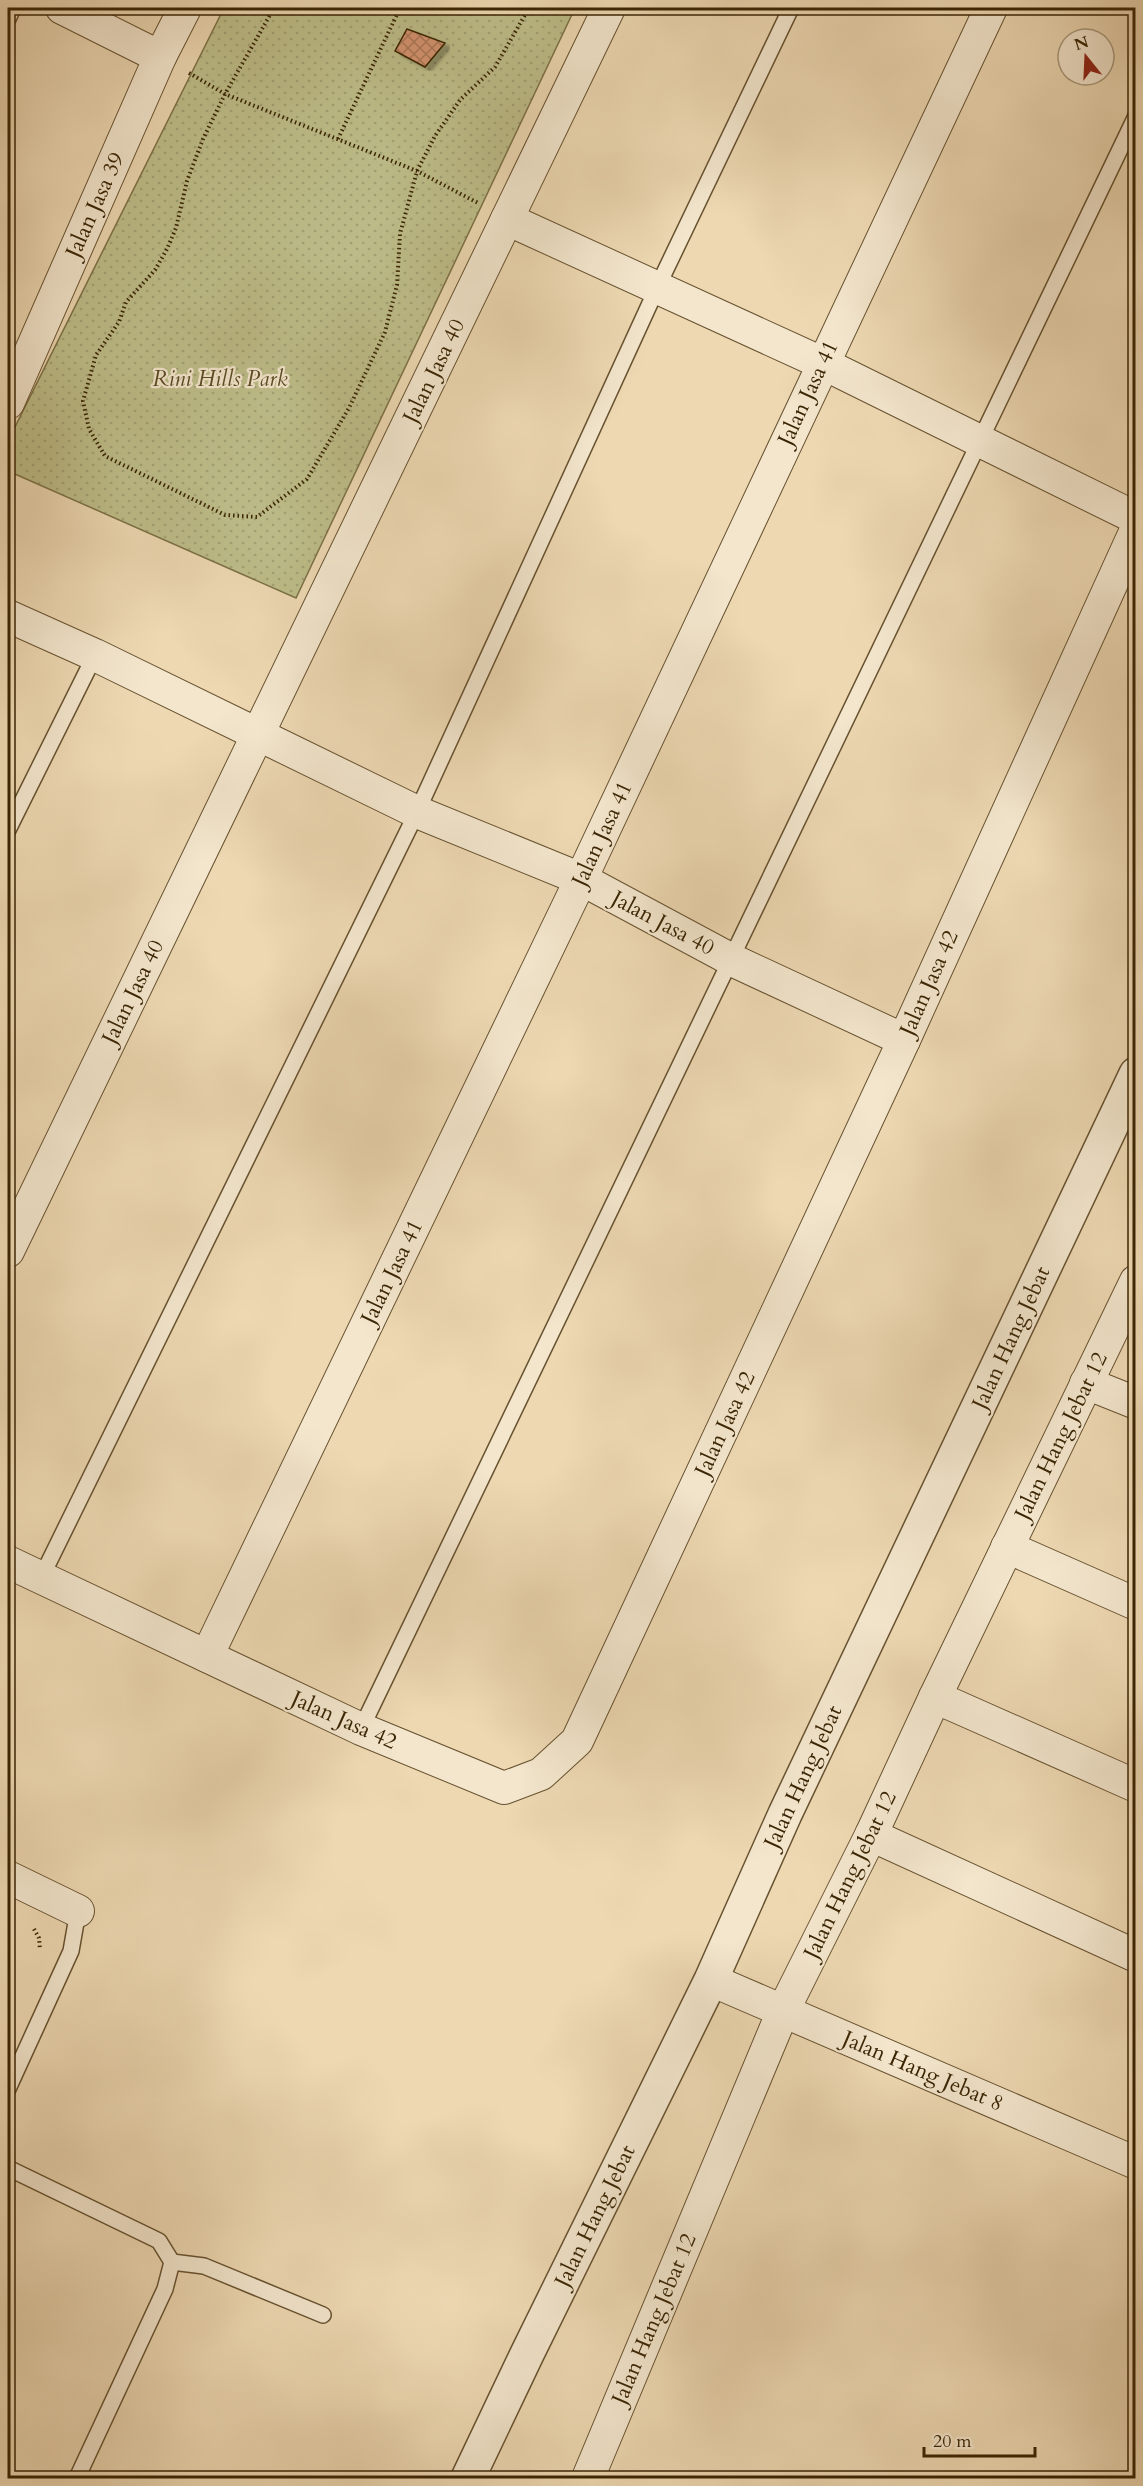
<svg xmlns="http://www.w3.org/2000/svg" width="1143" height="2486" font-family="Cardo,serif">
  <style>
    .park { fill: url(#park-dots); stroke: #7c7146; stroke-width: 1.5 }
    .building { fill: url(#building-cross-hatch); stroke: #3a2504; stroke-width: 1.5; filter: url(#shadow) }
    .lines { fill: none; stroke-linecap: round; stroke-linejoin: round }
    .service-casing { stroke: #675230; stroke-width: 18 }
    .minor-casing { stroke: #675230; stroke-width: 34 }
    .tertiary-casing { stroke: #675230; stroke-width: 36 }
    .path { stroke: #3a2504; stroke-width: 4; stroke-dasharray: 1.5 3; stroke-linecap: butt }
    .service { stroke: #f3e6cd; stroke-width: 15 }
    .minor { stroke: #f3e6cd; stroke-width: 32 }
    .tertiary { stroke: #f3e6cd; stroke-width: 33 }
    .labels { text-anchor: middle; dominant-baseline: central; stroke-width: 4.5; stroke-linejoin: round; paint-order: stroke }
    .street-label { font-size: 22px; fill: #3a2504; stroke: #f3e6cd }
    .park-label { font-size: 22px; font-style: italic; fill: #5b4b25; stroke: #f3e6cd }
  </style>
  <defs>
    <pattern id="park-dots" width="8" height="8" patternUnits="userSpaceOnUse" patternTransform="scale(1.5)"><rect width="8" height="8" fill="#bdbd89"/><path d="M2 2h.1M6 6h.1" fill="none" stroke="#a3a275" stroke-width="1.8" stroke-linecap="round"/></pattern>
    <pattern id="building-cross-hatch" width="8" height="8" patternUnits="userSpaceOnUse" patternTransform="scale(1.5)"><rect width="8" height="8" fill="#d3936f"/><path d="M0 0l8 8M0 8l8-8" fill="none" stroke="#ac7859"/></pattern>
    <filter id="shadow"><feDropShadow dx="6" dy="4" stdDeviation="1.5" flood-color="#0004"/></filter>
  </defs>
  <rect width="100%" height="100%" fill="#edd8b2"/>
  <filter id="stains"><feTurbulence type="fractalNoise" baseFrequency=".00333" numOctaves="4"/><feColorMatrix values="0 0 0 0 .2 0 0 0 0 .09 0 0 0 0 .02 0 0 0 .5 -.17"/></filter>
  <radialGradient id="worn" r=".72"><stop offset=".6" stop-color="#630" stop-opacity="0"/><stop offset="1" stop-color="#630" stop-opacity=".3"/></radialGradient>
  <!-- park -->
  <path class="park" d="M224,8h351l-279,590 -288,-127v-30z"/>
  <!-- building -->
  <path class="building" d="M407,29l38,14 -20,24 -30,-16z"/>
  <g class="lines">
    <defs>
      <g id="service">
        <path d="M8,19l5,-11"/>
        <path d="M8,830l87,-175"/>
        <path d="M41,1578l376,-766 240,-524 134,-280"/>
        <path d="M361,1729l775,-1613"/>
        <path d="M8,2089l63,-138 7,-40"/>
        <path d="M8,2168l151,73 13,21 -7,27 -88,189"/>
        <path d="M172,2262l32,4 119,49"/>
      </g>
      <g id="minor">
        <path d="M62,8l98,49"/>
        <path d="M507,219l315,144 314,155"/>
        <path d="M8,403l152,-346 25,-49"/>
        <path d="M8,616l87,39 322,157 164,67 151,81 172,80"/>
        <path d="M8,1251l601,-1243"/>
        <path d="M1086,1383l50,20"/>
        <path d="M1007,1547l129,57"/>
        <path d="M8,1562l353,167 143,59 37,-14 36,-33 327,-701 232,-510"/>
        <path d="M207,1656l374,-777 410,-871"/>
        <path d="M935,1697l201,89"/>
        <path d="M871,1835l265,121"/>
        <path d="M8,1877l70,34"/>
        <path d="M711,1980l425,183"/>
        <path d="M588,2478l195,-467 88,-176 64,-138 201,-416"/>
      </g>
      <path id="tertiary" d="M468,2478l59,-124 184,-374 74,-166 351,-740"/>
    </defs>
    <!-- service casing -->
    <use href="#service" class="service-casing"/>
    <!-- minor casing -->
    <use href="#minor" class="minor-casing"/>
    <!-- tertiary casing -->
    <use href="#tertiary" class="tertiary-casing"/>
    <!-- path -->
    <g class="path">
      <path d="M274,8l-49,86 -22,45 -16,42 -11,47 -9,21 -12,21 -29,32 -7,20 -23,33 -13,46 6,28 16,27 120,59 32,2 50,-38 42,-71 36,-76 12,-47 3,-51 17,-63 18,-35 25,-36 35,-33 34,-59"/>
      <path d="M189,73l36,21 192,77 61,32"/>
      <path d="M338,139l62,-131"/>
      <path d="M34,1929l5,9 1,12"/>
    </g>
    <!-- service -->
    <use href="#service" class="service"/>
    <!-- minor -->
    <use href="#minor" class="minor"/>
    <!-- tertiary -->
    <use href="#tertiary" class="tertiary"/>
  </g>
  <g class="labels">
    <!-- street labels -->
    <g class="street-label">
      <text transform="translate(95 205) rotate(-66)">Jalan Jasa 39</text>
      <text transform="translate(434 371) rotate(-64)">Jalan Jasa 40</text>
      <text transform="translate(808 393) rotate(-65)">Jalan Jasa 41</text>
      <text transform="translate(602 834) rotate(-65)">Jalan Jasa 41</text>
      <text transform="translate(663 923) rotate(28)">Jalan Jasa 40</text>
      <text transform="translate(929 983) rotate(-66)">Jalan Jasa 42</text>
      <text transform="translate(133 992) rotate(-64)">Jalan Jasa 40</text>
      <text transform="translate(392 1272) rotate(-64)">Jalan Jasa 41</text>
      <text transform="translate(1011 1338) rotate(-65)">Jalan Hang Jebat</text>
      <text transform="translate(725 1424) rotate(-65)">Jalan Jasa 42</text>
      <text transform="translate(1061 1436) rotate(-64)">Jalan Hang Jebat 12</text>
      <text transform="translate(344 1720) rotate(24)">Jalan Jasa 42</text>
      <text transform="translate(803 1777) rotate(-65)">Jalan Hang Jebat</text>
      <text transform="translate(850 1875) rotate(-64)">Jalan Hang Jebat 12</text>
      <text transform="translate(923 2071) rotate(23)">Jalan Hang Jebat 8</text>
      <text transform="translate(595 2216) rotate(-64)">Jalan Hang Jebat</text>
      <text transform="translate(654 2319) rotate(-67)">Jalan Hang Jebat 12</text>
    </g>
    <!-- park labels -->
    <g class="park-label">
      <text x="220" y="379">Rini Hills Park</text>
    </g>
  </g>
  <!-- margin -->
  <rect width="1143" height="2486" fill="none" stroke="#edd8b2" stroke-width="30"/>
  <rect x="9" y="9" width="1125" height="2468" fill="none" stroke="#3a2504" stroke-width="3"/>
  <rect x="15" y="15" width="1113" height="2456" fill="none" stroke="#3a2504" stroke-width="1.5"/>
  <!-- north arrow -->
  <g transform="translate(1086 57) rotate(342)"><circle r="28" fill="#f3e6cd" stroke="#a9997d" stroke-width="1.5"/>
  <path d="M0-4.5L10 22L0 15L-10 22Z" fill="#8f2418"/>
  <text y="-9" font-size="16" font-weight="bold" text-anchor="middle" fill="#3a2504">N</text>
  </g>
  <!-- scale -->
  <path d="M924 2447v9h111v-9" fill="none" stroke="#3a2504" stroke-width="3"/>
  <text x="933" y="2447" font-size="18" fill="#3a2504" stroke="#f3e6cd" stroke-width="4.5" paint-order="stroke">20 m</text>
  <rect width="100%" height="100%" filter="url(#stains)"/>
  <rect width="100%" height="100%" fill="url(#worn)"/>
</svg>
